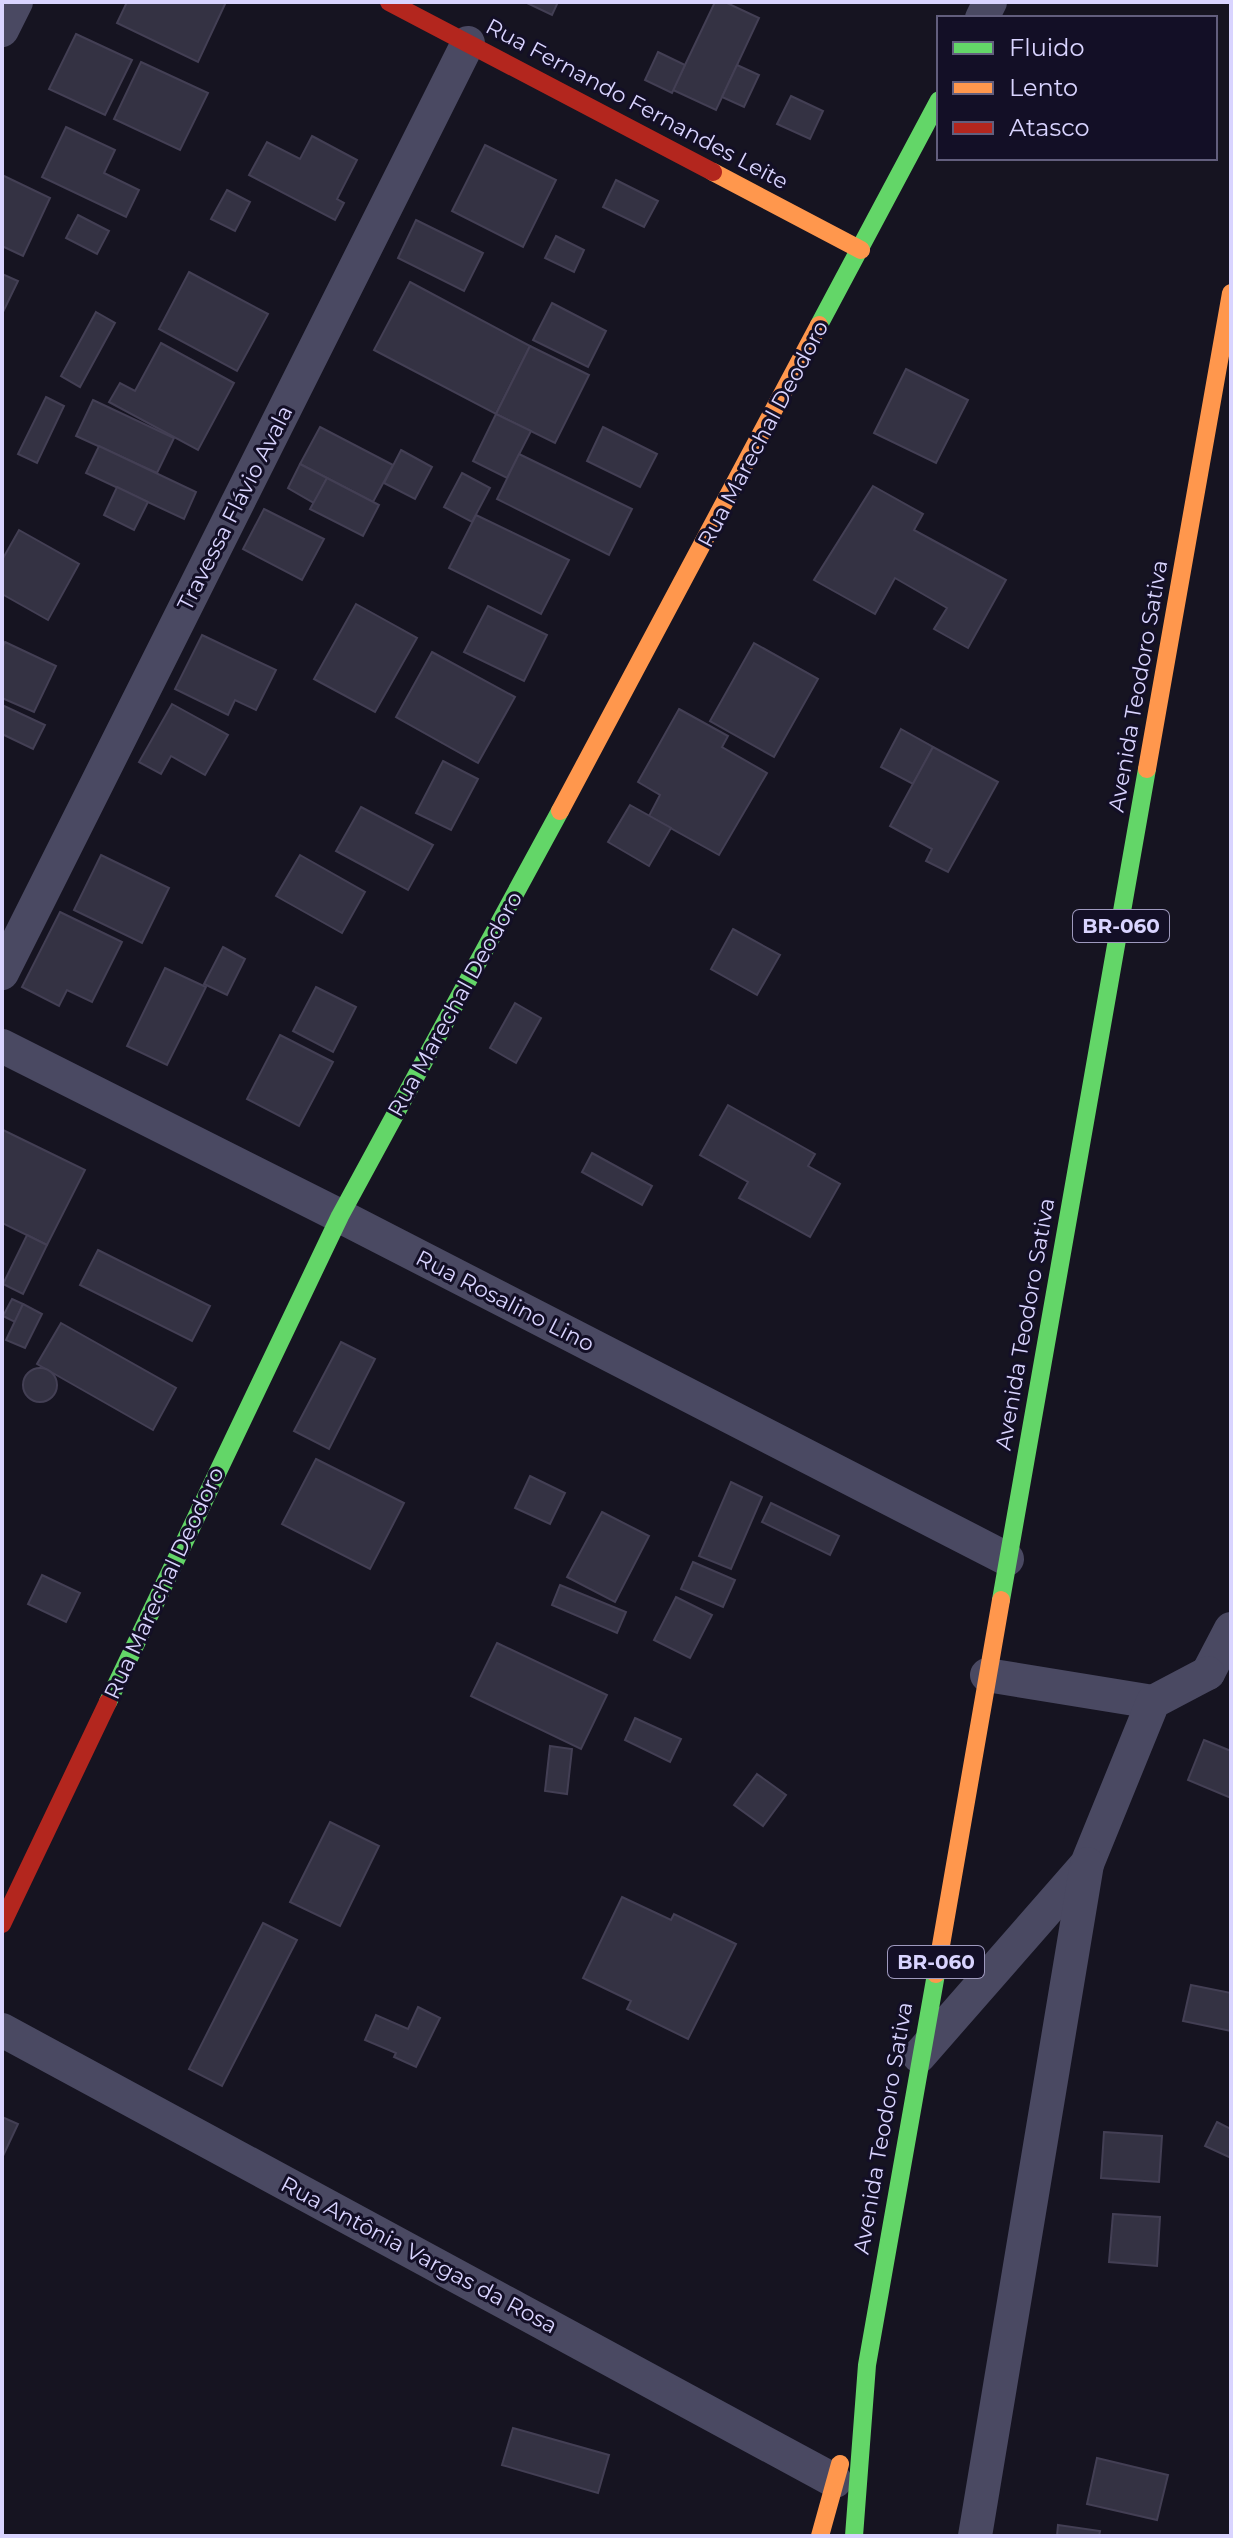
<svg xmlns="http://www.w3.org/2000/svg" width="1233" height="2538" font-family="Montserrat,sans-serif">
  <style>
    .building { fill: #343243; stroke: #433f54; stroke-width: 2 }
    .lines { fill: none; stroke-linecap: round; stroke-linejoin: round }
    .street { stroke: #4a4962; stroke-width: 34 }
    .fast { stroke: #63d668; stroke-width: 18 }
    .slow { stroke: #ff974d; stroke-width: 18 }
    .jam { stroke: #b3261e; stroke-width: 18 }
    .labels { text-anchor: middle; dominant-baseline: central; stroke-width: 6; stroke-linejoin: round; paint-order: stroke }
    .shield { fill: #130f26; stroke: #9e99be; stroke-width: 2 }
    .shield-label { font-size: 20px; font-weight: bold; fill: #d9d4ff }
    .street-label { font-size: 22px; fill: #d9d4ff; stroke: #130f26 }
  </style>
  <rect width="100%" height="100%" fill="#161421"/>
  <!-- building -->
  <g class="building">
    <path d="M127,2h99l-28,60 -81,-39z"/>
    <path d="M525,2h33l-6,13z"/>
    <path d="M715,2h10l34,16 -43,92 -43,-20z"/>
    <path d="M76,34l56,26 -27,55 -56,-26z"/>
    <path d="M658,52l27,13 -13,28 -27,-13z"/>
    <path d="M141,62l67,31 -28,57 -66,-31z"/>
    <path d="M737,65l22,10 -15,32 -22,-10z"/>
    <path d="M791,96l32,15 -13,28 -33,-15z"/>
    <path d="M66,127l49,23 -11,23 35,17 -13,27 -84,-40z"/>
    <path d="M312,136l45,24 -20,39 7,4 -9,17 -86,-45 18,-33 33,17z"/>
    <path d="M485,145l71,35 -33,67 -71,-36z"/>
    <path d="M2,175l48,23 -27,58 -21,-10z"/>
    <path d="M616,180l42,21 -14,26 -41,-20z"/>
    <path d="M227,190l23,12 -15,29 -24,-12z"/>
    <path d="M78,215l31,16 -12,23 -31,-16z"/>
    <path d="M416,220l67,33 -19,38 -66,-33z"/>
    <path d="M556,236l28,14 -10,22 -29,-14z"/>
    <path d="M189,272l79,42 -31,57 -78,-42z"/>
    <path d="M2,274l16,7 -16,33z"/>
    <path d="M410,282l120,64 -34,68 -122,-64z"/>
    <path d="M552,303l54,28 -18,36 -55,-27z"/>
    <path d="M96,312l19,11 -35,64 -19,-11z"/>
    <path d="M161,343l73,40 -36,67 -89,-48 11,-19 15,8z"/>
    <path d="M530,346l59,29 -34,68 -59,-29z"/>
    <path d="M906,369l62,31 -32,63 -62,-30z"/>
    <path d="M46,397l18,9 -27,57 -19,-9z"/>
    <path d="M93,400l81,38 -17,35 -81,-37z"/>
    <path d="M496,414l35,17 -24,47 -34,-17z"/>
    <path d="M320,427l73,38 -20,37 -73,-38z"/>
    <path d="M603,427l54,27 -17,33 -53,-26z"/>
    <path d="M99,446l97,46 -12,27 -98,-46z"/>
    <path d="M401,450l31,17 -17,32 -31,-16z"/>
    <path d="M519,454l113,55 -23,46 -112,-56z"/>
    <path d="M300,464l27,14 -13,25 -26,-15z"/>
    <path d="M462,473l28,15 -18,34 -28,-15z"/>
    <path d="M327,478l52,27 -16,31 -53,-27z"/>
    <path d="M873,486l50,28 -9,16 92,50 -38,68 -34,-19 13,-21 -52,-30 -20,36 -61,-34z"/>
    <path d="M117,487l31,15 -14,28 -30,-15z"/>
    <path d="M264,509l60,30 -22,41 -59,-31z"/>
    <path d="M476,515l93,45 -28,54 -92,-46z"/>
    <path d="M19,530l60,34 -31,56 -46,-26v-34z"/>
    <path d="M356,604l61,34 -42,74 -61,-33z"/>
    <path d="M488,606l59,29 -23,46 -60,-29z"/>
    <path d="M202,635l74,35 -20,40 -21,-10 -7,15 -53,-26z"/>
    <path d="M5,642l51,24 -22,46 -32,-14v-49z"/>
    <path d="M754,643l64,36 -44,78 -64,-36z"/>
    <path d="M432,652l83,45 -37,66 -82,-46z"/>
    <path d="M172,704l56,31 -23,40 -34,-19 -10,18 -22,-12z"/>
    <path d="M2,705l43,20 -12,24 -31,-15z"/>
    <path d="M679,709l49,27 -6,11 45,26 -48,82 -70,-39 11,-21 -22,-13z"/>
    <path d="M901,729l32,18 -20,37 -32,-17z"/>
    <path d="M933,747l65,35 -50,90 -22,-11 6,-12 -42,-23z"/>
    <path d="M443,761l35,18 -27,51 -35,-17z"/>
    <path d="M630,805l41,23 -22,38 -41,-24z"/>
    <path d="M361,807l72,38 -25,45 -72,-39z"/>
    <path d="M101,855l68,33 -27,55 -68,-33z"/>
    <path d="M300,855l65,37 -23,41 -66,-37z"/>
    <path d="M60,912l62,30 -30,60 -25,-12 -8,16 -37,-19z"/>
    <path d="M733,929l47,26 -23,40 -46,-26z"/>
    <path d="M223,947l22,12 -18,36 -23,-11z"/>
    <path d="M165,968l41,19 -39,78 -40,-19z"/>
    <path d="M316,987l40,20 -23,45 -40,-21z"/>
    <path d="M515,1003l26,15 -25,45 -26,-15z"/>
    <path d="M280,1035l53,27 -34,64 -52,-27z"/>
    <path d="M728,1105l87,49 -7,12 32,18 -30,53 -71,-39 9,-16 -48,-27z"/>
    <path d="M3,1130l82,40 -38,75 -45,-22z"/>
    <path d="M592,1153l60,33 -10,19 -60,-33z"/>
    <path d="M27,1235l20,10 -24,49 -20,-10z"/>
    <path d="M98,1250l112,56 -18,35 -112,-56z"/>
    <path d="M12,1299l11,5 -8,18 -12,-6z"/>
    <path d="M23,1304l19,10 -17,34 -19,-8z"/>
    <path d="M61,1323l115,65 -23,42 -116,-66z"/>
    <path d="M341,1342l34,17 -46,90 -35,-18z"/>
    <circle cx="40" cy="1385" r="17"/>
    <path d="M316,1459l88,44 -34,66 -88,-45z"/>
    <path d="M530,1476l35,17 -15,31 -35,-16z"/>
    <path d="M731,1482l31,15 -31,72 -32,-13z"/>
    <path d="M771,1503l68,33 -9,19 -68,-33z"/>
    <path d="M602,1512l47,24 -34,66 -48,-25z"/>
    <path d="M693,1562l42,18 -12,27 -42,-18z"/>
    <path d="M42,1575l38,18 -14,29 -38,-18z"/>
    <path d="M560,1585l66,27 -9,21 -65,-28z"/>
    <path d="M676,1597l36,18 -22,43 -36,-18z"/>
    <path d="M497,1643l110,52 -26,54 -110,-53z"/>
    <path d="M635,1718l46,21 -11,23 -45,-22z"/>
    <path d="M1204,1740l27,11v47l-43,-18z"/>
    <path d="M550,1746l22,3 -5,45 -22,-3z"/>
    <path d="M757,1774l29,21 -23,31 -29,-21z"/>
    <path d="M330,1822l49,24 -39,80 -50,-24z"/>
    <path d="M622,1897l49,23 3,-6 62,30 -48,95 -61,-30 4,-8 -48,-23z"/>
    <path d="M263,1923l34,17 -75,146 -33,-17z"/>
    <path d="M1191,1985l40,8v38l-48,-10z"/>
    <path d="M418,2007l22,11 -24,49 -22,-10 2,-4 -31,-13 11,-25 32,14z"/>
    <path d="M2,2117l16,7 -16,34z"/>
    <path d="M1217,2122l14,7v29l-26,-12z"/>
    <path d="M1104,2132l58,4 -3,46 -58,-4z"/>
    <path d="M1113,2214l47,3 -3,49 -48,-4z"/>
    <path d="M513,2428l96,27 -11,38 -96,-28z"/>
    <path d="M1097,2458l71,17 -11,45 -70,-16z"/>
    <path d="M1058,2525l42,6 -1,5h-42z"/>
  </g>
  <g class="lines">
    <!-- street -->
    <g class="street">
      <path d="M982,18l8,-16"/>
      <path d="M2,30l14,-28"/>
      <path d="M2,973l466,-930"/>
      <path d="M2,1046l338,170 667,343"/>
      <path d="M1208,1673l23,-44"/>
      <path d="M987,1675l166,27"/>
      <path d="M2,2030l833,451"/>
      <path d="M919,2056l168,-192 66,-162 55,-29"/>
      <path d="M975,2536l112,-672"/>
    </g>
    <!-- fast -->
    <g class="fast">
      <path d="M819,325l120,-225"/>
      <path d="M1001,1600l146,-831"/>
      <path d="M108,1702l232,-486 220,-405"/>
      <path d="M854,2536l13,-171 69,-391"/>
    </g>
    <!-- slow -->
    <g class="slow">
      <path d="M713,172l148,78"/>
      <path d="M1147,769l84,-476"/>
      <path d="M560,811l259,-486"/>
      <path d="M936,1974l65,-374"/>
      <path d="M820,2536l20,-72"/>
    </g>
    <!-- jam -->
    <g class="jam">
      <path d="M389,2l324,170"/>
      <path d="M2,1924l106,-222"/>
    </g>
  </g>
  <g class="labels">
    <!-- shield labels -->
    <g class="shield">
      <rect x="1073" y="910" width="96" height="32" rx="6"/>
      <rect x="888" y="1946" width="96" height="32" rx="6"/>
    </g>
    <g class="shield-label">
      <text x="1121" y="926">BR-060</text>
      <text x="936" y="1962">BR-060</text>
    </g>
    <!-- street labels -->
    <g class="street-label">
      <text transform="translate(637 104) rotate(28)">Rua Fernando Fernandes Leite</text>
      <text transform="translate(763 434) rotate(-62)">Rua Marechal Deodoro</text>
      <text transform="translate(235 508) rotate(-63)">Travessa Flávio Avala</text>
      <text transform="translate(1138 686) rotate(-80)">Avenida Teodoro Sativa</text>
      <text transform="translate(455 1004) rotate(-61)">Rua Marechal Deodoro</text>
      <text transform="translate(505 1301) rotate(27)">Rua Rosalino Lino</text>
      <text transform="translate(1025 1324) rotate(-80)">Avenida Teodoro Sativa</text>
      <text transform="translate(164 1583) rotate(-65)">Rua Marechal Deodoro</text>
      <text transform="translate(883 2128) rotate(-80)">Avenida Teodoro Sativa</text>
      <text transform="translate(419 2255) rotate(28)">Rua Antônia Vargas da Rosa</text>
    </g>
  </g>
  <!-- border -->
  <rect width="1233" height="2538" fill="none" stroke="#d9d4ff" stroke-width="8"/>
  <!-- legend -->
  <rect x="937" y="16" width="280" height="144" fill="#130f26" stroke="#625e7d" stroke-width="2"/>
  <rect x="953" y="42" width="40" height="12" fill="#63d668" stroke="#625e7d" stroke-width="2"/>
  <text x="1009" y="56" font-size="24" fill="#d9d4ff">Fluido</text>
  <rect x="953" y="82" width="40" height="12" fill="#ff974d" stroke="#625e7d" stroke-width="2"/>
  <text x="1009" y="96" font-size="24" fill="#d9d4ff">Lento</text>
  <rect x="953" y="122" width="40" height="12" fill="#b3261e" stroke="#625e7d" stroke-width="2"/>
  <text x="1009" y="136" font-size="24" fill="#d9d4ff">Atasco</text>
</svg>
